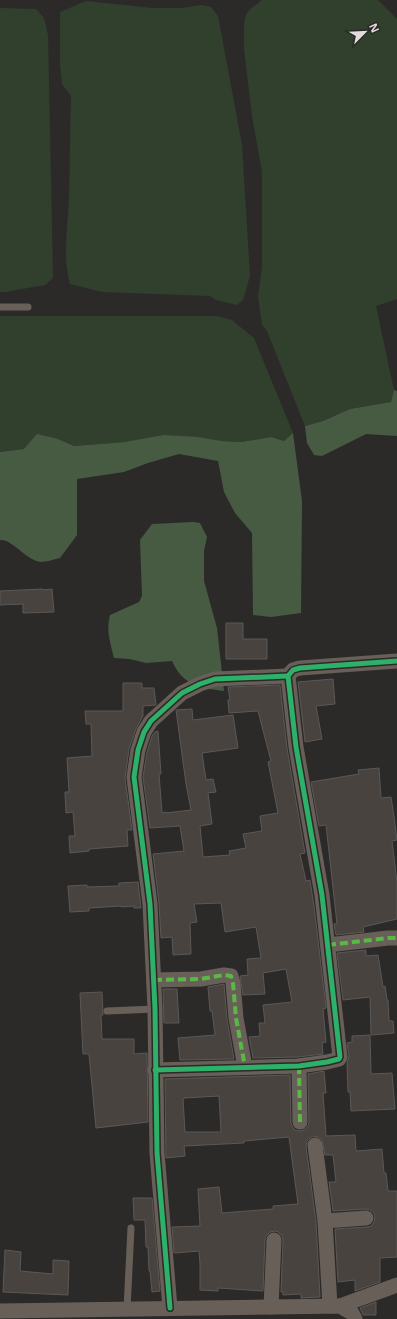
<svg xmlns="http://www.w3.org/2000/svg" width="397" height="1319" font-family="'Open Sans',sans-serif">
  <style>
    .green { fill: #30402d }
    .forest { fill: #475b43 }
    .building { fill: #49433f; stroke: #5a5958; fill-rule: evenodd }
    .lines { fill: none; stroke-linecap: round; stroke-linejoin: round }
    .service { stroke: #686058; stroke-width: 7 }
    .minor { stroke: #686058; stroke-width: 15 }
    .quiet { stroke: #58b947; stroke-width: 4; stroke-dasharray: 8 4; stroke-linecap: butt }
    .cycleway-casing { stroke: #2c2928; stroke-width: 8 }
    .cycleway { stroke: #2db169; stroke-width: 5 }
  </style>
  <rect width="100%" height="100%" fill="#2b2a29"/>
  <!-- green -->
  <g class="green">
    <path d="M262,0h116l19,19v280l-21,7 18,84 -3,12 -41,7 -27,12 -18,5 -38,-95 -5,-6 -4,-28 4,-30v-95l-10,-56 -8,-67v-26l2,-8 3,-5z"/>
    <path d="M86,1l67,7h28l21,-3 9,2 7,9 24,129 8,131 -7,24 -6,5 -21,-5 -6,-4 -108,-4 -32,-8c-8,-28 -2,-57 -1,-86 1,-34 1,-68 2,-102l-9,-12 -2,-20v-52z"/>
    <path d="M0,8l36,1 8,9 4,17 5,243 -8,7 -40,7h-5z"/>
    <path d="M0,316h217l15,4 22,18 39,95 -9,8 -13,-4 -29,5 -21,-1 -96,1 -51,4 -16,-7 -34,10 -24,3z"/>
  </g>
  <!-- forest -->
  <g class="forest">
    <path d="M394,390l3,1v45l-31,-2 -44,22 -8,-1 -7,-12 -2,-17 18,-5 27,-12 41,-7z"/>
    <path d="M293,433l9,68 -1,112 -30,4 -18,-2 -1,-82 -17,-20 -11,-21 -6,-31 -39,-7 -31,9 -24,9 -47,7v56l-17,23c-5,1 -13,4 -19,4 -16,-2 -28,-23 -41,-22v-88l24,-3 13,-15 21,5 16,7 51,-4 39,-7 33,2 24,4 21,1 29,-5 13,4z"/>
    <path d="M193,522l7,1 7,14 -3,14v30l13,47 7,63c-25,-3 -41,-6 -52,-30l-26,2 -16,-4 -16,-1c-4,-16 -8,-27 -4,-43l29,-13 3,-6 -2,-56 12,-16z"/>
  </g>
  <!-- building -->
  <g class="building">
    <path d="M43,589v1l9,-1 2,23 -31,1v-9l-23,1v-14z"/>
    <path d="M226,623h17v16h24v20h-41z"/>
    <path d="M333,679l2,25 -19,2 6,33 -17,3 -7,-60z"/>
    <path d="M123,683h19v5h12l2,17 -13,1v10l-7,13 -7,20 -4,29 7,52h-5l1,16 -39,3v2l-19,2 -1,-17h6l-2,-24 -7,1 -1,-21h4l-2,-34 25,-2 -1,-32h-5l-1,-13h38z"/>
    <path d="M280,685l7,63 18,105 -5,1 6,27 4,-1 4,26 12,102 -3,1 3,33 -4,1 1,11 -25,3 -45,1 -4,-21 11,-1 -1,-13h6l-2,-18 29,-3 -6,-33 -23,4 2,21 -22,1 -3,-19 8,-1 -1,-16 14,-1 -5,-31 -31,5 -4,-29 -27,1 3,18 -7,1 1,31 -18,1 -1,-18 -11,1 -2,-35 -6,-49 31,-3 -4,-25 -30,2 -7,-51 4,-25 5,-16 3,-4 3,-1 3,43h-2l3,39 4,-1v1l25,-3 -5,-26 -10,-74 16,-1 1,11 40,-5 5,33 -36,5 4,27 7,-1 3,13 -8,1 4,31 -12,2 3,31 27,-2 -1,-4 17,-3 -3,-14 19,-3 -2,-15 18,-3 -10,-51 3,-1 -13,-50 -29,2 -1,-13h2l-2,-13z"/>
    <path d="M379,768l2,30 10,-1 3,20 3,23 -5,1 5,41v37l-34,8 1,5 -28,3 -2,-11h3l-11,-99 -7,1 -8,-44 48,-8 -1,-4z"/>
    <path d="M138,882l3,26h-7v-2l-13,1v-1l-32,2v3l-19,1 -2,-26 19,-1v2l32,-1v-3z"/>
    <path d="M366,950v6l12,-1 5,32 2,-1 2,14h1l1,21h4l1,12 -23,2 -1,-38 -27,3 -6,-47z"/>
    <path d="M224,984l3,35 7,40 -54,1 -2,-22 37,-3 -3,-24h-2l-2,-24z"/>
    <path d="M163,989h14l2,34h-15z"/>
    <path d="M102,992l1,23h-2l1,24h32v15l13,-1 1,69 -52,6 -7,-74h-6l-3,-61z"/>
    <path d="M370,1035l1,39 21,-1 3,36 -44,2 -1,-19h-2l-1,-29 2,-7 -2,-13 5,-1v-6z"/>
    <path d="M324,1071l2,22h-3l3,43 29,-1 1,16 26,-2 2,24h2l2,18h9v66l-17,1v24l-25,9v-11l-17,2 -3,-53 32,-2 4,-1 3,-4 1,-5 -1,-4 -4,-3 -4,-1 -33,2 -4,-29h7l-3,-27h-8l-3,-15 -4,-3 -5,-1 -3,2 -3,3 -1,5 10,76 4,75 -19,1v-4l-18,1v-3h-2l2,-52 -1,-4 -4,-4 -3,-1 -5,1 -4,4 -1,3 -2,52 -45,-3v3l-18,-1v-26l-1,-13 -25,2 -2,-26 28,-1 -2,-37 21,-2 3,26 51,-4v-3l25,-2 -9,-67 -45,4v2l-60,3 1,10 -19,2 -1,-79 125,-4 1,48 1,3 3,4 6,1 4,-2 3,-3 1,-4 -1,-48zM219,1096l2,36h-36l-2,-33h1v-1z"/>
    <path d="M133,1198h19l8,93 -8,1 -2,-21h-1l-1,-24h-2l-1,-27h-11z"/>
    <path d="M5,1250l16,2 -1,19 33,3v-14l16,1 -1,34 -65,-3z"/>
    <path d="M376,1302v13h-13l-3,-7z"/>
  </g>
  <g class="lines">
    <!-- service -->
    <g class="service">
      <path d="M0,307h28"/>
      <path d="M107,1011l48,-2"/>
      <path d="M127,1309l4,-81"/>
    </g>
    <!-- minor -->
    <g class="minor">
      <path d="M328,945l60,-7h9"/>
      <path d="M154,980l47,-1 23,-4 7,1 2,7 3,35 9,49"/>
      <path d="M299,1066l1,56"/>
      <path d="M155,1070l144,-4 28,-4 12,-3 1,-2 -18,-162 -26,-148 -8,-71 5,-6 7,-2 97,-7"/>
      <path d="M315,1145l10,76 5,85"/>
      <path d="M325,1221l41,-3"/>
      <path d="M340,1306l57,-21"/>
      <path d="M271,1307l3,-67"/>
      <path d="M170,1308l-13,-155 -2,-144 -5,-105 -16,-127 4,-27 6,-18 7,-11 31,-28 18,-9 15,-5 73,-3"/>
      <path d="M0,1311l340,-5 12,7 3,6"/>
    </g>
    <!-- quiet -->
    <g class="quiet">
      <path d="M328,945l60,-7h9"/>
      <path d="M154,980l47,-1 23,-4 7,1 2,7 3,35 9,49"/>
      <path d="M299,1066l1,56"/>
    </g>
    <defs>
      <g id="cycleway">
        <path d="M155,1070l144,-4 28,-4 12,-3 1,-2 -18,-162 -26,-148 -8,-71 5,-6 7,-2 97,-7"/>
        <path d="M170,1308l-13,-155 -2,-144 -5,-105 -16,-127 4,-27 6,-18 7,-11 31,-28 18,-9 15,-5 73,-3"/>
      </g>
    </defs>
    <!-- cycleway casing -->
    <use href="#cycleway" class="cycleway-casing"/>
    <!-- cycleway -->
    <use href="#cycleway" class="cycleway"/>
  </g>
  <!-- north arrow -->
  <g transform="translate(365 32) rotate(66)" stroke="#2c2928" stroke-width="3" paint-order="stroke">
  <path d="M0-3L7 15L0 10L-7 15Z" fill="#e0dddc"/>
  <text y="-6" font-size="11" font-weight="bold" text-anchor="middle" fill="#e0dddc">N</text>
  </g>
</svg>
